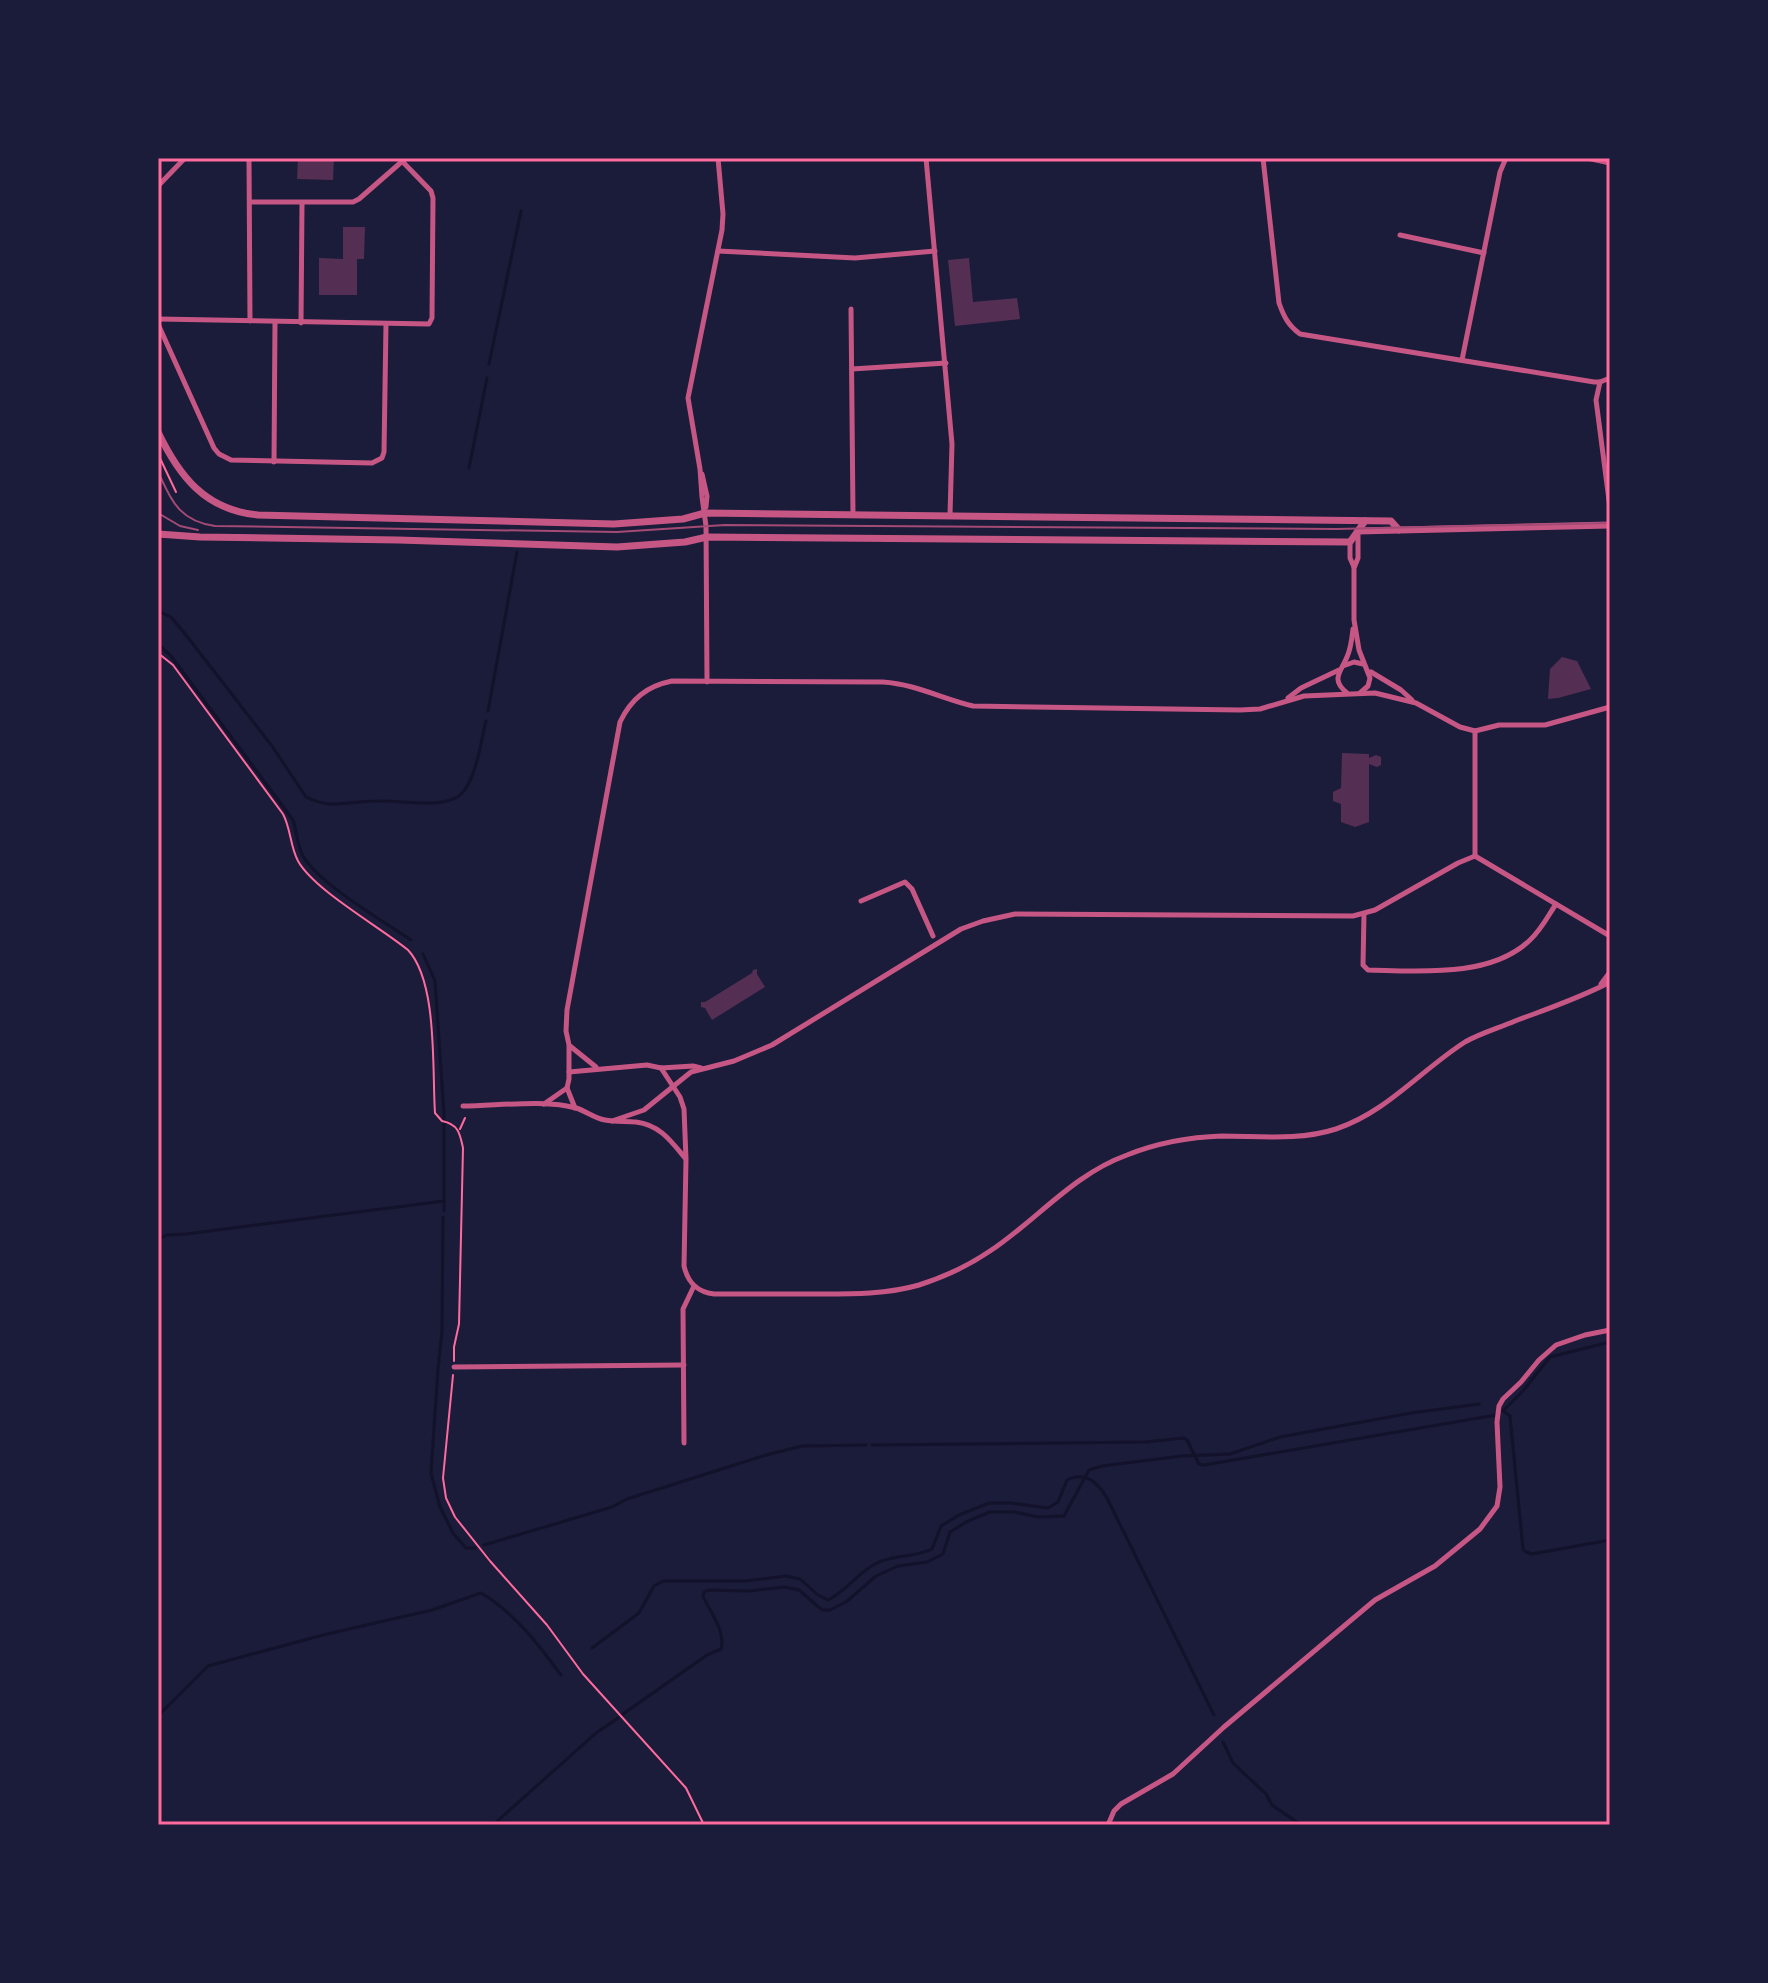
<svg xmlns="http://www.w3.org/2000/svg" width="1768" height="1983" font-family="Poppins,sans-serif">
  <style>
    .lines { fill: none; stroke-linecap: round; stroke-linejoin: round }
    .stream { stroke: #12122b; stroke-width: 3 }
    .building { fill: #542f53 }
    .path { stroke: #ff6b9d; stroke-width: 2 }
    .minor { stroke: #c65784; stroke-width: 5 }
    .tertiary { stroke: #c65784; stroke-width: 7 }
    .tram { stroke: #a44b75; stroke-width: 2 }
    .neatline { fill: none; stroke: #ff6b9d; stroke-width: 3 }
  </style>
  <rect width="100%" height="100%" fill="#1b1b3a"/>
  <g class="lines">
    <!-- stream -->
    <g class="stream">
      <path d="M489,364l32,-153"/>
      <path d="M469,468l18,-90"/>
      <path d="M158,611l13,6 15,18 86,111 34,51c8,4 15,6 24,7 16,0 33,-3 49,-3 22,-1 61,8 80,-5 17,-13 22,-56 27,-75"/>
      <path d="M158,644l13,12 122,164c4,12 4,25 10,36 15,27 80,65 108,84"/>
      <path d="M488,711l29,-159"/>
      <path d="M423,954l12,27 9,133v97"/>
      <path d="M443,1217l-1,114 -4,38 -7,104 9,34 13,26 13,15h9"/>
      <path d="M158,1239l9,-4 19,-1 258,-33"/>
      <path d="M1502,1410l8,6 13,133 3,3 6,2 78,-14"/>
      <path d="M1504,1410l18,-18 28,-35 60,-15"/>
      <path d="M872,1445l273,-3 39,-4 3,2 12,24 5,1 292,-50"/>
      <path d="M484,1545l128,-38 15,-8 139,-44 36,-9 64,-1"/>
      <path d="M592,1648l47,-35 15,-27 9,-5h82l41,-5 14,3 18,16 10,5c19,-10 30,-27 47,-36 18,-10 39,-6 57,-15l9,-23 18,-11 30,-12h22l37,5 10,-6 9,-22c19,-9 30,2 40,18l107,217"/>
      <path d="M623,1714l84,-59 14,-6c5,-18 -11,-37 -18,-53l1,-4 5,-2 39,1 36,-4 15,3 23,20h8l16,-8 30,-26 22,-10 29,-4 16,-8 7,-22 18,-11 22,-9h24l25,5 25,-1 25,-46 13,-4 80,-10 48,-2 50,-17 131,-24 68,-9"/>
      <path d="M158,1716l50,-50 115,-31 109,-25 49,-17c34,20 57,51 80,82"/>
      <path d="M1223,1742l10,21 33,31 6,11 29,20"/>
      <path d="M493,1825l103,-92 22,-15"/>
    </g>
  </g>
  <!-- building -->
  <g class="building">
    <path d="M298,158h36l-1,22 -36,-1z"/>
    <path d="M343,227h22l-1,32h-7v36h-38v-37l24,1z"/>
    <path d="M969,258l4,44 44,-4 3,21 -65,7 -7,-66z"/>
    <path d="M1562,657l15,4 14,28 -33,9 -10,1 2,-30z"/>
    <path d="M1342,753l27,1v4l7,-3 5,2v8l-4,2 -8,-3v58l-14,5 -14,-5v-18l-8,-3v-9l8,-4z"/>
    <path d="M757,969v5l8,13 -53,33 -7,-12 -4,-1v-5h4l47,-29 1,-3z"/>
  </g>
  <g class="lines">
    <!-- path -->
    <g class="path">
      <path d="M158,454l18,38"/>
      <path d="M158,653l15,12 110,149c8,15 7,32 15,47 16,29 82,66 110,89 30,32 24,120 27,163l7,8c16,3 18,12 21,27l-4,176 -5,23v14"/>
      <path d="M460,1129l5,-11"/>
      <path d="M453,1375l-10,103 3,20 9,19 35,44 57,64 36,49 103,114 18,37"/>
    </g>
    <!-- minor -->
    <g class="minor">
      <path d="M249,158l1,163"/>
      <path d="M926,158l26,286 -2,71"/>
      <path d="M1263,158l16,145c5,14 9,22 21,31l294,48h6l10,-4"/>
      <path d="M1587,158l23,5"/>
      <path d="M158,186l27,-28"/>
      <path d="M250,202h103l6,-3 47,-41"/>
      <path d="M1400,235l84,18"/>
      <path d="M718,251l137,7 80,-7"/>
      <path d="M851,309l2,205"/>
      <path d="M158,319l271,5 3,-6 1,-120 -2,-7 -32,-33"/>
      <path d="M301,323l1,-119"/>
      <path d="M158,324l56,124 5,6 12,6 141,3 10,-5 2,-6 2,-128"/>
      <path d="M1462,360l38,-188 6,-14"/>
      <path d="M852,369l94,-6"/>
      <path d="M1600,382l-4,18 14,108"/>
      <path d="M274,462l1,-140"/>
      <path d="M702,474l5,22 -1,11"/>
      <path d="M1358,532v26l-4,10v52l5,30 11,28 -2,8 -8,7"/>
      <path d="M1350,542v16l4,9"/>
      <path d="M1343,666l11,-4 9,2"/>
      <path d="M1371,672l30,18 11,10"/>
      <path d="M707,682l-1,-156 -4,-29 -2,-28 -12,-71 34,-168 1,-16 -5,-56"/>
      <path d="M1347,693c-17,-14 -6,-21 0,-36 4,-9 5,-19 6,-28"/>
      <path d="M1288,698l13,-10 38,-18"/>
      <path d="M1475,856l135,80"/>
      <path d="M1475,856v-125"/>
      <path d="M861,901l44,-19 7,7 21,47"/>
      <path d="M1364,914l-1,51 5,5c51,1 123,8 162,-30 11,-10 18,-24 26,-36"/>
      <path d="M1601,984l9,-12"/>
      <path d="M570,1046l26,21"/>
      <path d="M661,1068l19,29 4,12 2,50 -2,107c4,17 13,26 30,28 33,0 65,0 97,0 35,0 74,1 108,-9 25,-8 49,-19 71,-34 47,-31 82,-76 137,-96 30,-12 63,-18 95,-19 37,0 77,5 114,-7 51,-17 85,-59 129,-87 16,-9 34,-14 50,-21 32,-12 65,-23 95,-39"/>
      <path d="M569,1072l78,-7 14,3 32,-2 8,2"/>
      <path d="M544,1104l23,-16"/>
      <path d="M463,1106c33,0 82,-7 113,2 10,3 18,10 29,12 10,2 21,1 31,2 24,3 35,19 49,36"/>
      <path d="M575,1108l-8,-20 2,-9v-34l-3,-14 1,-21 53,-288c11,-23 27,-36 52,-41l211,1c32,2 60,17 90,24l267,4 20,-1 44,-13 71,-3 41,10 44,24 15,4 24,-6h46l65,-18"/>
      <path d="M612,1121l32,-11 47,-38 43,-11 38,-16 189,-116 22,-8 32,-7 338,2 22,-6 83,-47 17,-7"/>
      <path d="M454,1367l230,-2"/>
      <path d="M684,1443l-1,-134 11,-23"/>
      <path d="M1108,1825l6,-14 7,-7 52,-30 51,-47 151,-127 60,-34 45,-37 17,-23 3,-19 -3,-65 2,-16 4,-7 18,-17 18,-22 17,-15 29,-10 25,-5"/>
    </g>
    <!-- tertiary -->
    <g class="tertiary">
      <path d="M158,432c21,44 47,78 100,83l356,9 69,-5 22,-6 686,8 8,9"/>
      <path d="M1358,531l252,-6"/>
      <path d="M158,534l42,3 198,3 219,7 68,-5 22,-5 643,5 15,-21"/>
    </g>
    <!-- tram -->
    <g class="tram">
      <path d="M158,472c14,29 21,49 57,54l402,6 108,-7 611,4 274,-6"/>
      <path d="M158,513l22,13 18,4"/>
    </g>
  </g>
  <!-- border -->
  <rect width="1768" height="1983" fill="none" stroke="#1b1b3a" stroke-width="320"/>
  <rect x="160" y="160" width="1448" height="1663" class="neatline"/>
</svg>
